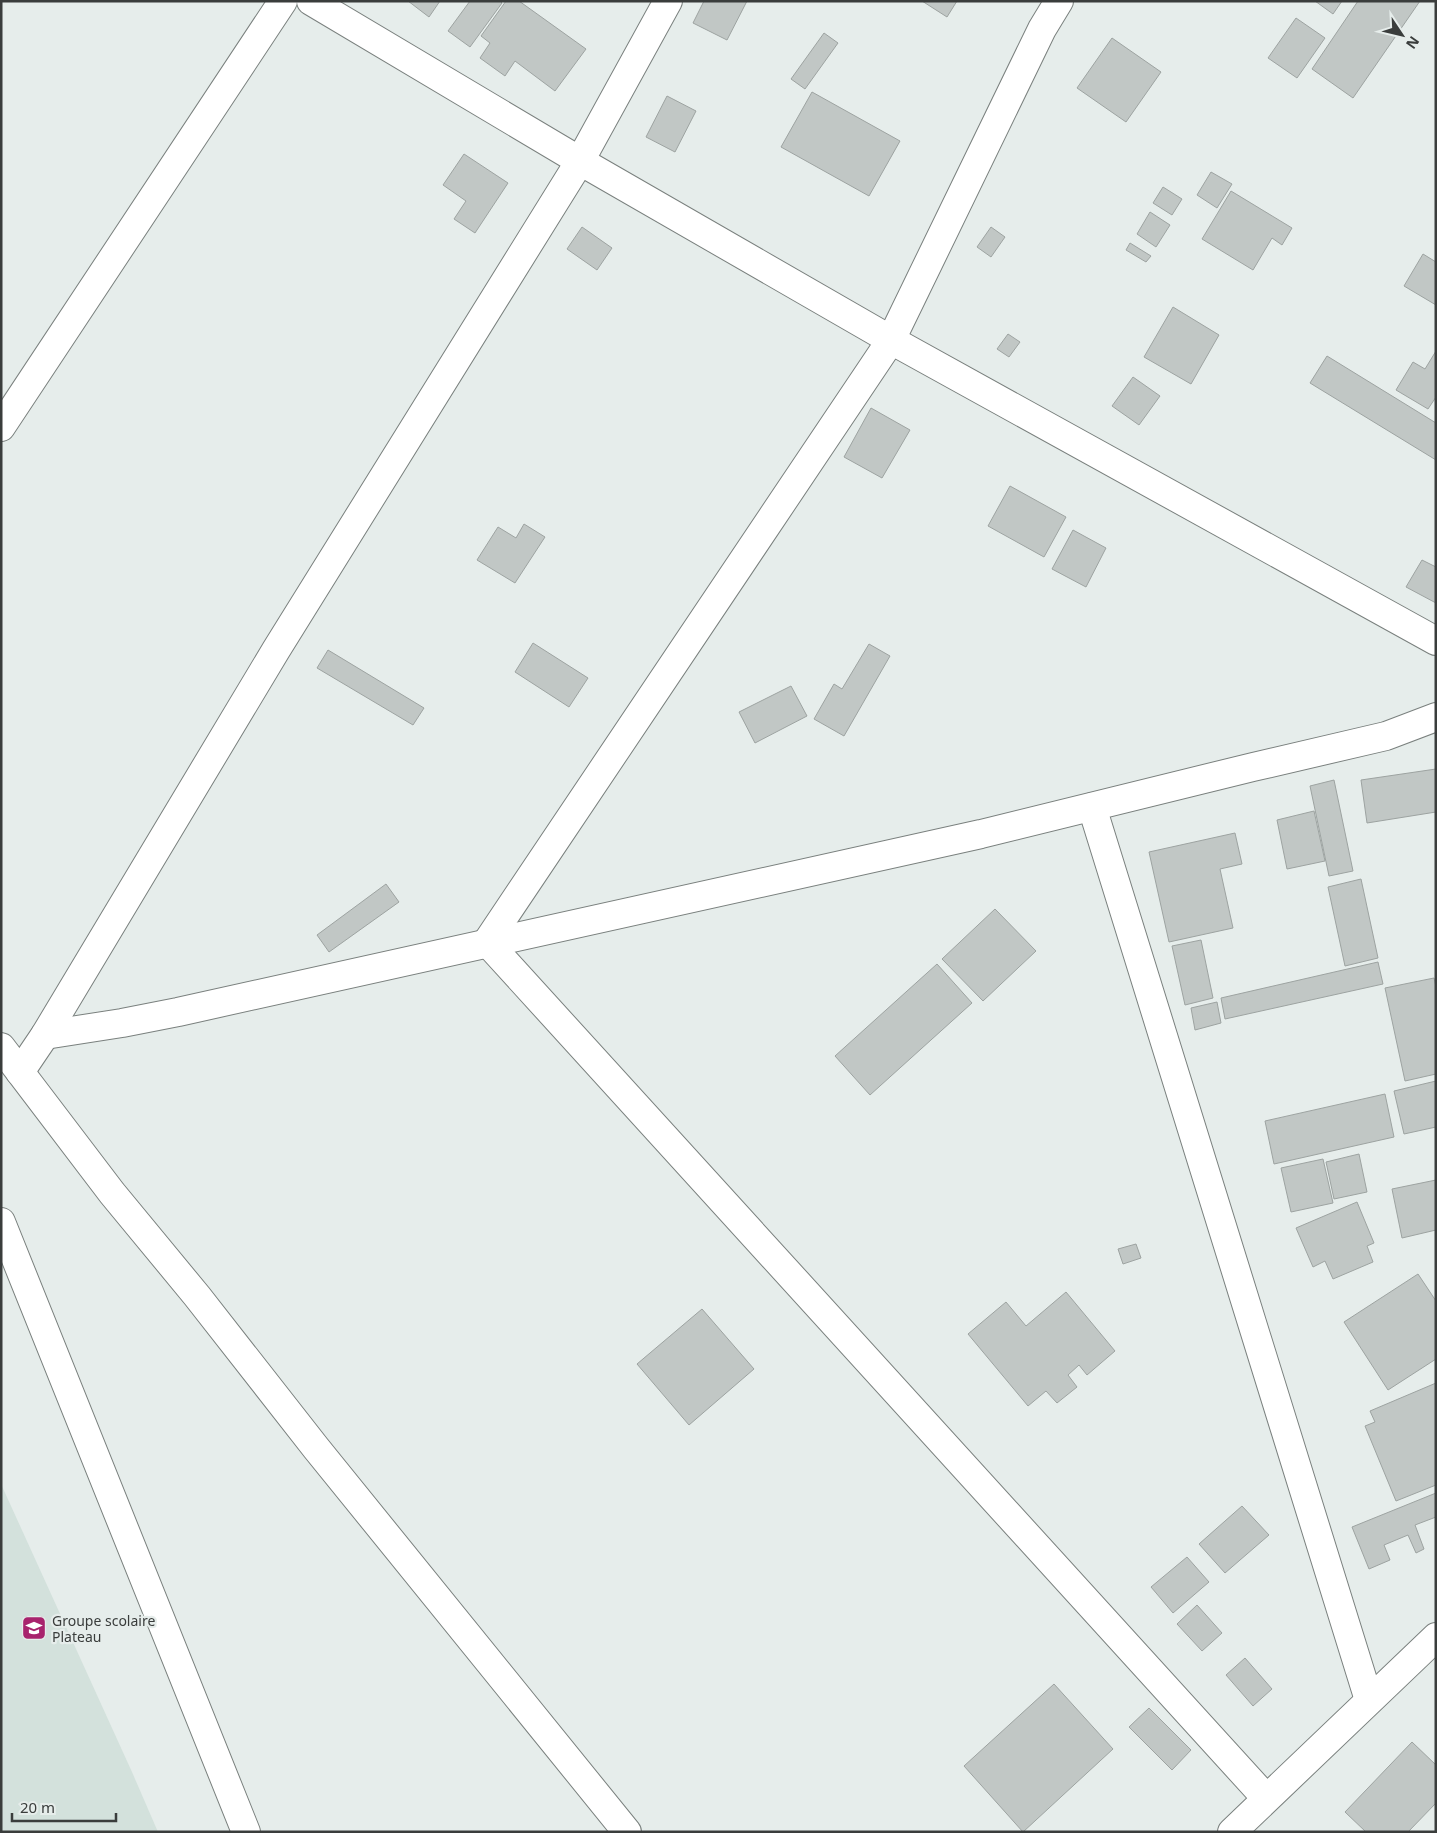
<svg xmlns="http://www.w3.org/2000/svg" width="1437" height="1833" font-family="'Noto Sans',sans-serif">
  <style>
    .built { fill: #d3e1dc }
    .building { fill: #c1c7c5; stroke: #9da3a1 }
    .lines { fill: none; stroke-linecap: round; stroke-linejoin: round }
    .minor-casing { stroke: #7a807e; stroke-width: 30 }
    .minor { stroke: #fff; stroke-width: 28 }
    .labels { text-anchor: middle; dominant-baseline: central; stroke-width: 4.5; stroke-linejoin: round; paint-order: stroke }
    .poi-label { font-size: 14px; fill: #3a3d3c; stroke: #e6edeb; text-anchor: start }
  </style>
  <rect width="100%" height="100%" fill="#e6edeb"/>
  <!-- built -->
  <path class="built" d="M1,1484l131,288 26,60h-157z"/>
  <!-- building -->
  <g class="building">
    <path d="M408,1h32l-11,16z"/>
    <path d="M470,1h30l2,2 -32,44 -22,-16z"/>
    <path d="M506,1h13l67,48 -31,42 -40,-30 -10,15 -25,-18 10,-15 -9,-7z"/>
    <path d="M704,1h43l-20,39 -34,-17z"/>
    <path d="M922,1h35l-10,16z"/>
    <path d="M1315,1h27l-9,13z"/>
    <path d="M1358,1h62l-67,97 -41,-29z"/>
    <path d="M1296,18l29,20 -28,40 -29,-20z"/>
    <path d="M824,33l14,10 -33,46 -14,-10z"/>
    <path d="M1112,38l49,34 -35,50 -49,-34z"/>
    <path d="M812,92l88,49 -31,55 -88,-49z"/>
    <path d="M667,96l29,15 -21,41 -29,-15z"/>
    <path d="M464,154l44,29 -33,50 -21,-14 12,-18 -23,-16z"/>
    <path d="M1211,172l21,12 -15,24 -20,-13z"/>
    <path d="M1163,187l19,12 -10,16 -19,-12z"/>
    <path d="M1231,191l61,37 -10,17 -10,-7 -19,32 -51,-31z"/>
    <path d="M1150,212l20,13 -14,22 -19,-13z"/>
    <path d="M582,227l30,21 -15,22 -30,-21z"/>
    <path d="M991,227l14,10 -14,20 -14,-10z"/>
    <path d="M1130,243l21,13 -5,6 -20,-12z"/>
    <path d="M1423,254l13,8v43l-32,-19z"/>
    <path d="M1173,307l46,28 -28,49 -47,-27z"/>
    <path d="M1008,334l12,8 -11,15 -12,-8z"/>
    <path d="M1436,351v46l-8,12 -32,-19 17,-28 12,7z"/>
    <path d="M1327,356l109,67v37l-126,-77z"/>
    <path d="M1133,377l27,19 -21,29 -27,-19z"/>
    <path d="M871,408l39,22 -28,48 -38,-21z"/>
    <path d="M1010,486l56,31 -22,40 -56,-31z"/>
    <path d="M524,524l21,13 -30,46 -38,-23 21,-33 18,11z"/>
    <path d="M1073,530l33,18 -20,39 -34,-18z"/>
    <path d="M1422,560l14,7v36l-30,-16z"/>
    <path d="M533,643l55,35 -19,29 -54,-35z"/>
    <path d="M869,644l21,12 -46,80 -30,-17 20,-35 8,5z"/>
    <path d="M328,650l96,58 -11,17 -96,-57z"/>
    <path d="M791,686l16,30 -52,27 -16,-31z"/>
    <path d="M1436,769v43l-69,11 -6,-43z"/>
    <path d="M1334,780l19,91 -24,5 -19,-90z"/>
    <path d="M1314,811l11,50 -38,8 -10,-49z"/>
    <path d="M1235,833l7,31 -22,5 13,59 -64,14 -20,-90z"/>
    <path d="M1361,879l17,79 -33,8 -17,-79z"/>
    <path d="M386,884l13,18 -70,50 -12,-17z"/>
    <path d="M995,909l41,42 -53,50 -41,-42z"/>
    <path d="M1201,940l12,58 -28,7 -13,-59z"/>
    <path d="M1378,962l5,22 -158,35 -4,-21z"/>
    <path d="M937,964l35,39 -102,92 -35,-39z"/>
    <path d="M1434,978l2,9v87l-31,7 -20,-93z"/>
    <path d="M1217,1002l4,21 -26,7 -4,-22z"/>
    <path d="M1436,1081v46l-32,7 -10,-43z"/>
    <path d="M1385,1094l9,43 -120,27 -9,-43z"/>
    <path d="M1359,1154l8,38 -33,7 -8,-37z"/>
    <path d="M1323,1159l10,44 -42,9 -10,-44z"/>
    <path d="M1436,1180v50l-34,8 -10,-49z"/>
    <path d="M1357,1202l17,41 -7,3 6,16 -40,17 -8,-18 -12,6 -17,-39z"/>
    <path d="M1136,1244l5,14 -18,6 -5,-15z"/>
    <path d="M1418,1274l18,27v58l-48,31 -44,-68z"/>
    <path d="M1066,1292l49,59 -28,24 -8,-10 -11,10 9,12 -20,16 -11,-12 -18,15 -60,-72 38,-32 20,24z"/>
    <path d="M702,1309l52,60 -65,56 -52,-61z"/>
    <path d="M1436,1383v102l-40,16 -31,-75 10,-4 -5,-11z"/>
    <path d="M1436,1493v24l-21,8 9,24 -8,4 -8,-18 -24,10 6,15 -21,9 -17,-42z"/>
    <path d="M1242,1506l27,29 -44,38 -26,-29z"/>
    <path d="M1187,1557l22,25 -36,31 -22,-26z"/>
    <path d="M1197,1605l25,28 -20,18 -25,-27z"/>
    <path d="M1245,1658l27,31 -19,17 -27,-31z"/>
    <path d="M1054,1684l59,65 -90,83 -59,-66z"/>
    <path d="M1149,1708l42,42 -19,20 -43,-43z"/>
    <path d="M1412,1742l24,23v38l-28,29h-42l-21,-20z"/>
  </g>
  <g class="lines">
    <defs>
      <g id="minor">
        <path d="M311,1l269,160 311,179 545,301"/>
        <path d="M1059,1l-17,28 -151,311 -404,602 779,856"/>
        <path d="M1,427l282,-426"/>
        <path d="M1092,807l277,893"/>
        <path d="M45,1035l77,-12 56,-11 803,-178 272,-67 133,-31 50,-19"/>
        <path d="M1,1047l111,146 85,103 119,152 311,384"/>
        <path d="M20,1072l25,-37 231,-385 304,-489 88,-160"/>
        <path d="M1,1222l245,610"/>
        <path d="M1232,1832l204,-195"/>
      </g>
    </defs>
    <!-- minor casing -->
    <use href="#minor" class="minor-casing"/>
    <!-- minor -->
    <use href="#minor" class="minor"/>
  </g>
  <!-- icons -->
  <defs>
    <symbol id="school-square" viewBox="-11 -11 22 22"><rect x="-9" y="-9" width="18" height="18" rx="4" fill="#a8236d" stroke="#e6edeb"/><path d="M0-5L7-2L0 1L-7-2ZM-4 1L0 2.5L4 1V4Q0 6-4 4Z" fill="#fff"/></symbol>
  </defs>
  <g fill-rule="evenodd">
    <use href="#school-square" x="20" y="1614" width="28" height="28"/>
  </g>
  <g class="labels">
    <!-- poi labels -->
    <g class="poi-label">
      <text x="52" y="1620">Groupe scolaire<tspan x="52" dy="16">Plateau</tspan></text>
    </g>
  </g>
  <!-- border -->
  <rect width="1437" height="1833" fill="none" stroke="#3a3d3c" stroke-width="5"/>
  <!-- north arrow -->
  <g transform="translate(1402 35) rotate(125)" stroke="#e6edeb" stroke-width="4" paint-order="stroke">
  <path d="M0-4L9 19L0 12L-9 19Z" fill="#3a3d3c"/>
  <text y="-8" font-size="14" font-weight="bold" text-anchor="middle" fill="#3a3d3c">N</text>
  </g>
  <!-- scale -->
  <path d="M12 1813v8h104v-8" fill="none" stroke="#3a3d3c" stroke-width="2.5"/>
  <text x="20" y="1813" font-size="15" fill="#3a3d3c" stroke="#e6edeb" stroke-width="4" paint-order="stroke">20 m</text>
</svg>
